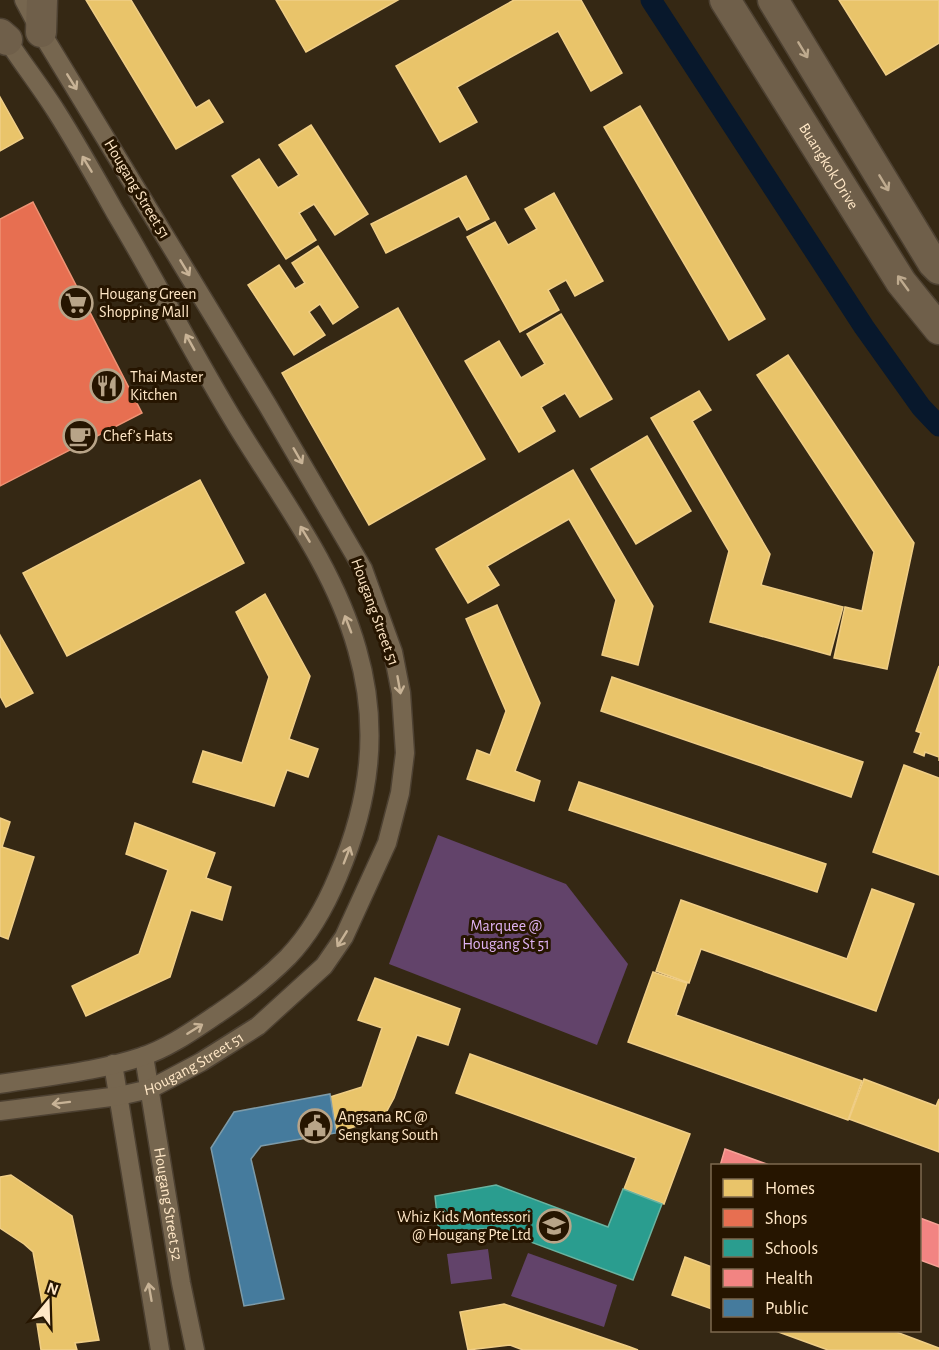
<svg xmlns="http://www.w3.org/2000/svg" width="939" height="1350" font-family="'Alegreya Sans',sans-serif">
  <style>
    .green { fill: #62436a }
    .homes { fill: #e9c46a; stroke: #f0ce86; stroke-width: 1.5 }
    .shops { fill: #e76f51; stroke: #ee9374; stroke-width: 1.5 }
    .schools { fill: #2a9d8f; stroke: #6ab3a0; stroke-width: 1.5 }
    .health { fill: #f28482; stroke: #f6a296; stroke-width: 1.5 }
    .public { fill: #457b9d; stroke: #7d9ba9; stroke-width: 1.5 }
    .lines { fill: none; stroke-linecap: round; stroke-linejoin: round }
    .canal { stroke: #08182c; stroke-width: 21 }
    .minor-casing { stroke: #4d4132; stroke-width: 21 }
    .primary-casing { stroke: #4d4132; stroke-width: 33 }
    .minor { stroke: #76664f; stroke-width: 18 }
    .primary { stroke: #6f5f4a; stroke-width: 30 }
    .oneway { stroke: #beaa8e }
    .oneway2 { stroke: #c8b396 }
    .labels { text-anchor: middle; dominant-baseline: central; stroke-width: 6; stroke-linejoin: round; paint-order: stroke }
    .street-label { font-size: 16px; fill: #ffe7c6; stroke: #261500 }
    .poi-label { font-size: 16px; fill: #ffe7c6; stroke: #261500; text-anchor: start }
    .park-label { font-size: 16px; fill: #dfb2f2; stroke: #261500 }
  </style>
  <rect width="100%" height="100%" fill="#352814"/>
  <!-- green -->
  <g class="green">
    <path d="M438,835l128,49 62,80 -31,81 -208,-81z"/>
    <path d="M488,1249l4,30 -41,5 -4,-30z"/>
    <path d="M528,1253l89,32 -13,42 -93,-31z"/>
  </g>
  <!-- homes -->
  <g class="homes">
    <path d="M86,0h45l65,108 13,-8 14,22 -47,27z"/>
    <path d="M276,0h122l-92,52z"/>
    <path d="M514,0h67l41,73 -31,18 -33,-60 -101,56 20,35 -37,20 -44,-76z"/>
    <path d="M839,0h100v43l-53,32z"/>
    <path d="M0,97l23,41 -23,13z"/>
    <path d="M640,106l125,213 -36,21 -125,-213z"/>
    <path d="M311,125l57,89 -33,21 -21,-31 -15,9 17,27 -30,19 -54,-83 27,-17 19,29 21,-13 -20,-30z"/>
    <path d="M466,176l23,43 -22,11 -8,-14 -73,37 -15,-29z"/>
    <path d="M554,193l49,88 -28,15 -9,-16 -18,10 11,20 -39,22 -53,-95 28,-15 13,23 29,-16 -12,-20z"/>
    <path d="M318,246l40,61 -25,17 -13,-20 -11,8 16,23 -31,20 -46,-70 31,-20 16,24 10,-6 -13,-20z"/>
    <path d="M398,308l87,151 -116,66 -87,-152z"/>
    <path d="M561,314l51,85 -32,18 -15,-24 -24,14 14,24 -36,21 -54,-91 34,-20 22,37 24,-14 -18,-30z"/>
    <path d="M788,355l126,188 -27,126 -53,-11 11,-51 17,4 12,-59 -117,-177z"/>
    <path d="M699,391l12,19 -19,11 78,133 -9,31 82,22 -13,48 -120,-33 19,-71 -78,-133z"/>
    <path d="M647,436l44,75 -55,33 -45,-75z"/>
    <path d="M573,470l80,136 -15,59 -36,-10 14,-55 -47,-81 -82,47 12,19 -31,18 -32,-54z"/>
    <path d="M200,480l44,83 -177,93 -44,-83z"/>
    <path d="M265,594l45,82 -21,63 29,10 -10,28 -21,-7 -13,36 -81,-24 10,-31 39,12 27,-86 -33,-65z"/>
    <path d="M497,605l43,98 -25,68 25,10 -6,20 -67,-22 10,-29 13,5 16,-44 -40,-92z"/>
    <path d="M0,635l33,58 -27,14 -6,-11z"/>
    <path d="M939,666v95v-4l-14,-5 -1,4 -10,-4 7,-19 -5,-2z"/>
    <path d="M612,677l251,85 -12,35 -250,-86z"/>
    <path d="M904,765l35,13v97l-66,-23z"/>
    <path d="M579,782l247,82 -9,28 -248,-82z"/>
    <path d="M0,818l10,4 -8,25 32,10 -26,82 -8,-3z"/>
    <path d="M135,823l80,30 -9,25 25,9 -9,33 -31,-10 -21,67 -84,39 -14,-30 67,-32 29,-84 -42,-16z"/>
    <path d="M872,889l42,15 -38,107 -175,-62 -12,34 -33,-12 25,-71 166,59z"/>
    <path d="M653,972l34,11 -11,32 186,66 -14,39 -220,-78z"/>
    <path d="M375,978l85,31 -12,36 -31,-10 -23,63 -11,20 -46,14 -7,-35 32,-10 20,-59 -24,-8z"/>
    <path d="M470,1054l220,80 -26,70 -40,-15 12,-31 -180,-65z"/>
    <path d="M864,1079l72,27 3,-7v53l-90,-33z"/>
    <path d="M11,1175l61,41 27,124 -24,3 2,7h-36l-4,-26h9l-13,-72 -9,-8 -24,-16v-51z"/>
    <path d="M685,1257l27,10v42l-40,-14z"/>
    <path d="M504,1304l126,43 8,3h-115l-13,-5 -42,5 -8,-38z"/>
    <path d="M773,1330h118l48,18v2h-111z"/>
  </g>
  <!-- shops -->
  <path class="shops" d="M33,202l109,211 -142,73v-267z"/>
  <!-- schools -->
  <path class="schools" d="M496,1185l112,42 15,-38 39,15 -29,76 -140,-52 -54,5 -4,-37z"/>
  <!-- health -->
  <g class="health">
    <path d="M725,1149l47,17h-52z"/>
    <path d="M920,1218l19,7v42l-19,-7z"/>
  </g>
  <!-- public -->
  <path class="public" d="M330,1094l6,39 -75,13 -10,13 33,140 -40,7 -33,-158 23,-36z"/>
  <g class="lines">
    <!-- canal -->
    <path class="canal" d="M651,0l213,327 57,80 18,19"/>
    <defs>
      <g id="minor">
        <path id="s1" d="M144,1056l37,227 14,67"/>
        <path d="M113,1064l47,286"/>
        <path d="M0,1084c47,-8 96,-12 141,-27 28,-9 54,-28 78,-44 24,-16 48,-35 69,-56 22,-23 38,-52 50,-81 32,-75 42,-148 19,-227 -23,-82 -76,-151 -120,-223 -43,-70 -80,-144 -122,-214 -19,-34 -38,-68 -59,-101 -17,-27 -37,-52 -54,-79"/>
        <path id="s2" d="M0,1111l119,-15 31,-7 51,-27 57,-36 66,-60 20,-29 43,-94 13,-50 5,-40 -4,-60 -8,-41 -30,-83 -95,-163 -227,-374 -17,-32"/>
      </g>
      <g id="primary">
        <path id="s3" d="M725,0l176,282 38,47"/>
        <path d="M773,0l160,263 6,6"/>
        <path d="M41,32l1,-32"/>
        <path d="M0,34l7,6"/>
      </g>
    </defs>
    <!-- minor casing -->
    <use href="#minor" class="minor-casing"/>
    <!-- primary casing -->
    <use href="#primary" class="primary-casing"/>
    <!-- minor -->
    <use href="#minor" class="minor"/>
    <!-- primary -->
    <use href="#primary" class="primary"/>
  </g>
  <!-- one-way arrows -->
  <defs><path id="oneway-shaft" d="M-6 0H5M1.5-3L5.5 0L1.5 3" fill="none" stroke-width="1.6" stroke-linecap="round" stroke-linejoin="round" transform="scale(1.5)"/></defs>
  <g class="oneway">
    <use href="#oneway-shaft" transform="translate(803 50) rotate(59)"/>
    <use href="#oneway-shaft" transform="translate(884 183) rotate(59)"/>
    <use href="#oneway-shaft" transform="translate(903 283) rotate(-126)"/>
  </g>
  <g class="oneway2">
    <use href="#oneway-shaft" transform="translate(72 82) rotate(58)"/>
    <use href="#oneway-shaft" transform="translate(87 164) rotate(-121)"/>
    <use href="#oneway-shaft" transform="translate(185 268) rotate(59)"/>
    <use href="#oneway-shaft" transform="translate(190 342) rotate(-119)"/>
    <use href="#oneway-shaft" transform="translate(298 456) rotate(60)"/>
    <use href="#oneway-shaft" transform="translate(305 534) rotate(-121)"/>
    <use href="#oneway-shaft" transform="translate(348 624) rotate(-111)"/>
    <use href="#oneway-shaft" transform="translate(399 685) rotate(80)"/>
    <use href="#oneway-shaft" transform="translate(347 855) rotate(-69)"/>
    <use href="#oneway-shaft" transform="translate(342 939) rotate(122)"/>
    <use href="#oneway-shaft" transform="translate(195 1029) rotate(-32)"/>
    <use href="#oneway-shaft" transform="translate(61 1103) rotate(173)"/>
    <use href="#oneway-shaft" transform="translate(150 1292) rotate(-100)"/>
  </g>
  <!-- icons -->
  <defs>
    <symbol id="supermarket-ring" viewBox="-11 -11 22 22"><circle r="9.5" fill="#261500" stroke="#b8a488" stroke-width="1.5"/><path d="M-6-5.5h2.5l.6 2H6L4.5 2H-2.5L-4.4-4H-6ZM-1.5 3.2a1.3 1.3 0 1 0 .1 0ZM3 3.2a1.3 1.3 0 1 0 .1 0Z" fill="#b8a488"/></symbol>
    <symbol id="restaurant-ring" viewBox="-11 -11 22 22"><circle r="9.5" fill="#261500" stroke="#b8a488" stroke-width="1.5"/><path d="M-5-6h1v4h1v-4h1v4h1v-4h1v5L-1.5 .5V6h-2V.5L-5-1ZM5-6V6H3V1.5H1.5Q1.5-4 5-6Z" fill="#b8a488"/></symbol>
    <symbol id="cafe-ring" viewBox="-11 -11 22 22"><circle r="9.5" fill="#261500" stroke="#b8a488" stroke-width="1.5"/><path d="M-5.5-4.5H6V0H3Q3 3.5 0 3.5H-2.5Q-5.5 3.5-5.5 0ZM3-3.2v2h1.7v-2ZM-6 4.5H4V6H-6Z" fill="#b8a488"/></symbol>
    <symbol id="civic-ring" viewBox="-11 -11 22 22"><circle r="9.5" fill="#261500" stroke="#b8a488" stroke-width="1.5"/><path d="M-.6-6.5H3V-4.5H.6V-3L4-1V1h2V6H-6V1h2V-1L-.6-3ZM-1.2 2.5V6h2.4V2.5Z" fill="#b8a488"/></symbol>
    <symbol id="school-ring" viewBox="-11 -11 22 22"><circle r="9.5" fill="#261500" stroke="#b8a488" stroke-width="1.5"/><path d="M0-5L7-2L0 1L-7-2ZM-4 1L0 2.5L4 1V4Q0 6-4 4Z" fill="#b8a488"/></symbol>
  </defs>
  <g fill-rule="evenodd">
    <use href="#supermarket-ring" x="57" y="284" width="38" height="38"/>
    <use href="#restaurant-ring" x="88" y="367" width="38" height="38"/>
    <use href="#cafe-ring" x="61" y="417" width="38" height="38"/>
    <use href="#civic-ring" x="296" y="1107" width="38" height="38"/>
    <use href="#school-ring" x="535" y="1207" width="38" height="38"/>
  </g>
  <g class="labels">
    <!-- street labels -->
    <g class="street-label">
      <text stroke="none"><textPath href="#s3" startOffset="196">Buangkok Drive</textPath></text>
      <text transform="translate(137 189) rotate(59)">Hougang Street 51</text>
      <text transform="translate(375 612) rotate(70)">Hougang Street 51</text>
      <text stroke="none"><textPath href="#s2" startOffset="202">Hougang Street 51</textPath></text>
      <text stroke="none"><textPath href="#s1" startOffset="150">Hougang Street 52</textPath></text>
    </g>
    <!-- poi labels -->
    <g class="poi-label">
      <text x="99" y="294">Hougang Green<tspan x="99" dy="18">Shopping Mall</tspan></text>
      <text x="130" y="377">Thai Master<tspan x="130" dy="18">Kitchen</tspan></text>
      <text x="103" y="436">Chef’s Hats</text>
      <text x="338" y="1117">Angsana RC @<tspan x="338" dy="18">Sengkang South</tspan></text>
      <text x="531" y="1217" text-anchor="end">Whiz Kids Montessori<tspan x="531" dy="18">@ Hougang Pte Ltd</tspan></text>
    </g>
    <!-- park labels -->
    <g class="park-label">
      <text x="506" y="926">Marquee @<tspan x="506" dy="18">Hougang St 51</tspan></text>
    </g>
  </g>
  <!-- legend -->
  <rect x="711" y="1164" width="210" height="168" fill="#261500" stroke="#7d694f" stroke-width="1.5"/>
  <rect x="723" y="1179" width="30" height="18" fill="#e9c46a" stroke="#7d694f" stroke-width="1.5"/>
  <text x="765" y="1194" font-size="18" fill="#ffe7c6">Homes</text>
  <rect x="723" y="1209" width="30" height="18" fill="#e76f51" stroke="#7d694f" stroke-width="1.5"/>
  <text x="765" y="1224" font-size="18" fill="#ffe7c6">Shops</text>
  <rect x="723" y="1239" width="30" height="18" fill="#2a9d8f" stroke="#7d694f" stroke-width="1.5"/>
  <text x="765" y="1254" font-size="18" fill="#ffe7c6">Schools</text>
  <rect x="723" y="1269" width="30" height="18" fill="#f28482" stroke="#7d694f" stroke-width="1.5"/>
  <text x="765" y="1284" font-size="18" fill="#ffe7c6">Health</text>
  <rect x="723" y="1299" width="30" height="18" fill="#457b9d" stroke="#7d694f" stroke-width="1.5"/>
  <text x="765" y="1314" font-size="18" fill="#ffe7c6">Public</text>
  <!-- north arrow -->
  <g transform="translate(48 1302) rotate(19)" stroke="#261500" stroke-width="4.5" paint-order="stroke">
  <path d="M0-4.5L10 22L0 15L-10 22Z" fill="#ffe7c6"/>
  <text y="-9" font-size="16" font-weight="bold" text-anchor="middle" fill="#ffe7c6">N</text>
  </g>
</svg>
